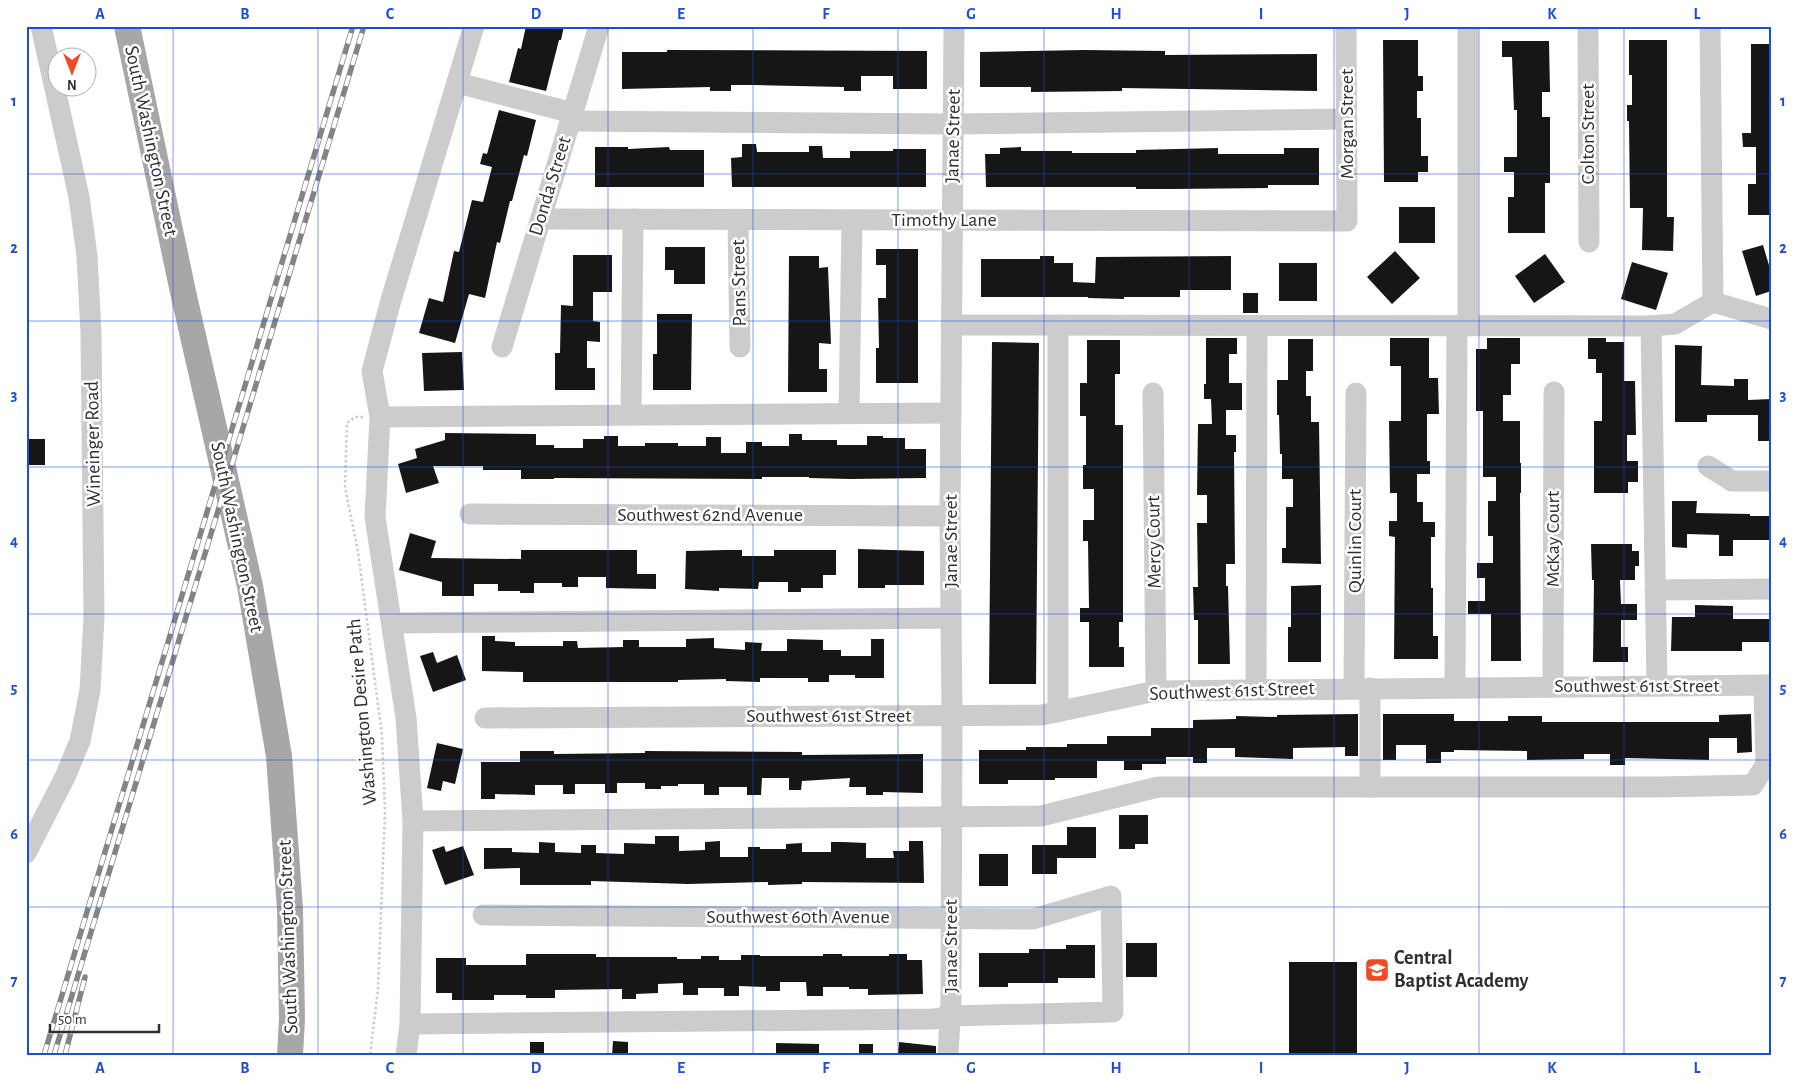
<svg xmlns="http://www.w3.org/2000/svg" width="1797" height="1081" font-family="'Alegreya Sans',sans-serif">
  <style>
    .building { fill: #161616 }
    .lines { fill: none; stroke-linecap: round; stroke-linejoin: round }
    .path { stroke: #ccc; stroke-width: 2.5; stroke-dasharray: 2.5 2.5; stroke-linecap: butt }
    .minor { stroke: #ccc; stroke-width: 21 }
    .major { stroke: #a7a7a7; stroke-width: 26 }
    .rail-casing { stroke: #848484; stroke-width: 5.5 }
    .rail { stroke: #fff; stroke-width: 4; stroke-dasharray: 11; stroke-linecap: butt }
    .grid { fill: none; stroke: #1d4ed8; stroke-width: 1; stroke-opacity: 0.55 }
    .labels { text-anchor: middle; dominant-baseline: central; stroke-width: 5; stroke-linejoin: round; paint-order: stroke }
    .street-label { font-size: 20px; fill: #2f2f2f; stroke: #fff }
    .poi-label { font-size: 20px; font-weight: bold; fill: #2f2f2f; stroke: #fff; text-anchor: start }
    .neatline { fill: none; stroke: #1d4ed8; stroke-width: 2 }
    .grid-label { font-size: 16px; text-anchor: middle; font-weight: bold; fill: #1d4ed8 }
  </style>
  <rect width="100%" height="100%" fill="#fff"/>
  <!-- building -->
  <g class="building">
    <path d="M526,26h38l-3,14h-2l-13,51 -37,-9 9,-34 3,1z"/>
    <path d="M1383,40h35v36h5v15h-6v27h4v38h7v16h-10v10h-34z"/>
    <path d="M1629,40h38v177h7l-1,34 -31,-1 1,-42h-13l-1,-87h-2v-16h5v-30h-3z"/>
    <path d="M1502,41h47l1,51h-8v25h8v66h-5v50h-37v-36h6v-25h-10v-15h13v-47h-3l-2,-53h-10z"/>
    <path d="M1751,44h20v171h-23v-31h8v-37h-13l-1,-14h9z"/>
    <path d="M667,50l260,1v38h-34v-13h-32v15h-17v-4l-88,-2h-25v6h-21v-4l-88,2v-37h45z"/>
    <path d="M1084,50l81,1v4l152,-1v37l-195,-3v3l-91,1v-5h-51v-35z"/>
    <path d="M499,110l37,10 -9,36 -3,-1 -12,46h-2l-10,42 -3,-1 -12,56 -16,-4 -14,49 -36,-10 10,-35 14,4 11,-51 5,1 13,-52 11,2 9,-35 -12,-3 3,-11 4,1z"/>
    <path d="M742,144h14l1,8h52v-6h13l1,12h27v-7h43v-2h33v38h-194l-1,-29 11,-1z"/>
    <path d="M595,147h33v2l41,-2 1,3h34v37h-109z"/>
    <path d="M1021,147v4h51v2h64v-3l82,-2v6h66v-6h35v37h-51v3l-95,1h-37v-2h-150l-1,-33h15v-6z"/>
    <rect x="1399" y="207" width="36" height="36"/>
    <path d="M1763,245l8,27v19l-15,5 -14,-45z"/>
    <path d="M665,247h40v37h-31v-14h-9z"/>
    <path d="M876,249h42v134h-42v-35h3l-1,-50h8v-33h-10z"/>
    <path d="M1395,251l25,27 -28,26 -25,-27z"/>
    <path d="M1545,254l20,28 -31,21 -19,-27z"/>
    <path d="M573,255h39v37h-19v29l7,1v20l-13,-1v27h8v22h-40v-37h5l1,-48 12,1z"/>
    <path d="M789,256h30v12l9,-1 3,77 -12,-1v26h8v23h-39z"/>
    <path d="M1040,256h14v7h19v19l22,1 1,-26 135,-1v34h-51v7h-56v2l-36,-1v-1h-107v-38h59z"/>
    <path d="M1632,262l36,11 -12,37 -35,-11z"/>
    <rect x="1279" y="263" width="38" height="38"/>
    <rect x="1243" y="293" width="15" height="20"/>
    <path d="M657,314h35l-1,76h-38v-36h4z"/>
    <path d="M1206,338h31v16h-8v29h13v27h-16v25h10v17h-2l1,112h-9v22h2l2,78h-32v-44h-4l-1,-33h5l-1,-64h10v-28h-10l1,-71h14l-1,-25h-7v-15h2z"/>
    <path d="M1390,338h39v40h9l1,36h-12v47h3v13h-13v28h6v20h12v15h-4v51h2v48h5v23h-44l1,-122 -6,-1v-15h8v-28h-7l-1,-72h12v-55h-11z"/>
    <path d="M1487,338h33v26h-9v31h-8v26h17v42h1v30h-1l1,168h-30v-47h-23v-13h17v-23h-8v-15h16v-27h-5v-35h8v-24h-13v-66h-7v-62h11z"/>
    <path d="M1588,338h18v4h18v39h11l1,54h-9v26h11v21h-10v11h-34v-72h8v-48h-6v-14h-8z"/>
    <path d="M1288,339h25v32h-7v25h5v26h8l2,142 -39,-1v-15h4v-41h7v-28h-11v-25h-2l-1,-39h-2v-35h11z"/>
    <path d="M1087,340h33v34h-5v51h8v197h-4v25h5v20h-35v-45h-9v-14h9l-1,-67h-5v-21h11v-31h-11v-24h3v-49h-6v-33h7z"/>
    <path d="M992,342l47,1 -3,341h-47z"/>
    <path d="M1675,345l27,1 -1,39 33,1v-7h14v21l23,-1v42h-13v-26h-51v7h-32z"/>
    <path d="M462,352l2,38 -40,1 -2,-38z"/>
    <path d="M445,433l91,1v11h18v3h29v-9h21v-3h14v10h27v-3h33v3h28v-9h15v16h25v-11h16v4h27v-12h13v6h35v5h30v-9h16v2h22v11h21v29l-76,1 -41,-1v-1h-47v2l-208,-1v1h-33v-9h-38v-4h-50l6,17 -33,10 -8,-29 19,-6 -2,-9 30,-9z"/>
    <rect x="26" y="439" width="19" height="26"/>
    <path d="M1672,501h25l-1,12 54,1v2h21v24h-38v16h-14v-21l-32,-1v14l-15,-1z"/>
    <path d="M410,533l26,8 -5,17 90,1v-9h116v24h19v15l-50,-1v-11h-28v10h-16v-4h-28v10h-14v-2h-22v-7h-24v12h-32v-14l-43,-12z"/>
    <path d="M1591,544h41v7h7v15h-4v14h-15l1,24h16v16h-16v27h7v15h-35l1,-82h-2z"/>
    <path d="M858,549l66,2v34h-39v3h-27z"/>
    <path d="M725,550h17v6h32v-6h62v25h-13v13h-22v4h-13v-10h-29l-1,7 -39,-1v3l-34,-2 1,-38z"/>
    <path d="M1321,585v77h-33v-35h3v-41z"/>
    <path d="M1695,605l38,1v13h38v23h-29v9h-71l1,-34h23z"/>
    <path d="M482,636h13v5l20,1v4h48v-5h14l1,7 45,-1v-7h16v7h47v-8l28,-1v10l31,2v-8l17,1 -1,8h26v-12l36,1v10h18v6h30v-17h13v39h-29v-3h-26v7h-21v-4h-48v4l-34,-1v-2l-48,1v2h-155v-10l-41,-1z"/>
    <path d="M433,652l4,11 20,-8 9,25 -33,12 -13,-36z"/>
    <path d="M1358,714v42h-13v-9l-52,1v11l-58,-2v-9h-28v15h-14v-6h-27v7h-24v6h-18v-9h-27v17h-42v2h-47v4h-29v-34h47v-3h41v-3h40v-8h44v-8h42v-8l43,-1v-3l41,1v-2z"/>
    <path d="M1383,714h71v7h54v-5h34v6h177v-7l32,-1 1,38 -15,1v-15h-28v22l-84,-2v7h-15v-11h-26v5l-57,1v-9l-73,-1v2h-13v11h-15v-18h-30v15h-13z"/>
    <path d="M437,743l26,6 -8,35 -12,-3 -2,10 -14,-3z"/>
    <path d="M520,751h34v3l91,-1v-2l157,1v3l121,-1v39l-40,-1v3h-17v-8h-17l1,-9 -48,3 -1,9h-12v-12h-27l-1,17h-14v-8h-28v8h-15v-11h-26v2h-17v3h-16v-6h-28v10h-12v-9h-30v10h-12v-9h-28v10l-40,-1v5h-14v-37h39z"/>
    <path d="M1119,815h29v29h-13v5h-16z"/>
    <path d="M1067,827h29v31h-39v16h-25v-29h35z"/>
    <path d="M655,836h24v15l26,-1v-8l15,-1v16h28v-10h12v2h26v-5l16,-1v9h29v-10h12l23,1v15h28l-1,-7h16v-10h14l1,42 -122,-1v2l-34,1v-3l-80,2 -97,-3v4h-71v-17l-36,1v-21h28v4l27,1v-11l16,1v9l26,1v-8h15v8l28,1v-11l31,1z"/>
    <path d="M444,846l2,6 17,-6 11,29 -29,10 -13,-35z"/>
    <rect x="979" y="854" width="29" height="32"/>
    <rect x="1126" y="943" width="31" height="34"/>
    <path d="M1066,945h29v33h-37v5h-50v4h-29v-34h50v-4h37z"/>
    <path d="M526,954h70v3h81v2h24v-3h18v4h22v-5h19v1h63v-2h19v2h47v-2h18v6h15l1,34 -55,1v-6h-19v-2h-26v9h-16l-1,-14h-26v9h-14v-4l-27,-1v10h-15v-8h-26v7h-15v-12l-25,1v9l-22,1v5h-14v-10l-67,1v8h-29v-3h-32v5h-42v-7h-16v-35h30v7h60z"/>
    <rect x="1289" y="962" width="68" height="93"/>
    <path d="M613,1041l15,1v13h-16z"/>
    <rect x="530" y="1042" width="14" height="13"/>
    <path d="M899,1042l37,4v9h-38z"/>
    <path d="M776,1043l43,1v11h-43z"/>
    <rect x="859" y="1044" width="14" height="11"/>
  </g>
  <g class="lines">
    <!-- path -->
    <path class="path" d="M363,417h-8l-8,6 -2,64 13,65 24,183 3,76 -7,178 -8,66"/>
    <!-- minor -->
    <g class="minor">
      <path d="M1468,26v300"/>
      <path d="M1588,26l1,216"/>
      <path d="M1710,26l3,276"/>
      <path d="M458,83l115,30"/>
      <path d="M570,121l383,3 394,-5"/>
      <path d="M541,219l806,2 -1,-195"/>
      <path d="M738,220l2,127"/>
      <path d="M951,325l700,1 24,-2 38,-22 58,17"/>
      <path d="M1058,325v387"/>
      <path d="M1651,326l6,360"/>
      <path d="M502,347l97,-321"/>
      <path d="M1153,393l3,298"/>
      <path d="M849,413l3,-193"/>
      <path d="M631,415l2,-196"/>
      <path d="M380,417l571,-4"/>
      <path d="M1708,466l24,15h39"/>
      <path d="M470,514l480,2"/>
      <path d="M1655,590l116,-1"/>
      <path d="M392,623l559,-5"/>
      <path d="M1455,687l2,-361"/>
      <path d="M1553,687l1,-295"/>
      <path d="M1354,688l2,-295"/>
      <path d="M1370,688v99"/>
      <path d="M1256,689l1,-363"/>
      <path d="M485,718l557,-3 114,-24 615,-6"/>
      <path d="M413,821l628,-5 117,-29h501l94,-2 13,-21 -2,-79"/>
      <path d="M26,853l39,-76 15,-36 10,-51 4,-73 -3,-284 -4,-77 -8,-59 -38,-171"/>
      <path d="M410,1024l524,-5 16,-3 163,-4 -2,-116 -78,23 -550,-4"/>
      <path d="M406,1055l4,-31 3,-203 -7,-103 -31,-201 5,-100 -8,-46 19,-71 83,-274"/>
      <path d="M948,1055l3,-55 1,-284 -2,-200 4,-490"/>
    </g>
    <!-- major -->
    <path class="major" d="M127,26l56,266 67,294 29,170 11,153 2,110 -2,36"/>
    <defs>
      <g id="rail">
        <path d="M44,1055l309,-1029"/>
        <path d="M54,1055l310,-1029"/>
        <path d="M65,1055l20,-78"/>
      </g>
    </defs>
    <!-- rail casing -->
    <use href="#rail" class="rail-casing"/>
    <!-- rail -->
    <use href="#rail" class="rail"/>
  </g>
  <!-- grid -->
  <path class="grid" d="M173,26v1029M318,26v1029M463,26v1029M608,26v1029M753,26v1029M898,26v1029M1044,26v1029M1189,26v1029M1334,26v1029M1479,26v1029M1624,26v1029M26,174h1745M26,321h1745M26,467h1745M26,614h1745M26,760h1745M26,907h1745"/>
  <!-- icons -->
  <defs>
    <symbol id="school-square" viewBox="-11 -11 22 22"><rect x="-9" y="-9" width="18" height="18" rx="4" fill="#f04927" stroke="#fff"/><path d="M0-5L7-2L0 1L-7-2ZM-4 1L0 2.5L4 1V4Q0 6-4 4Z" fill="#fff"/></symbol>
  </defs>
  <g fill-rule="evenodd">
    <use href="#school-square" x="1363" y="956" width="28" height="28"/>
  </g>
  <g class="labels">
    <!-- street labels -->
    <g class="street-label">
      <text transform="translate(1347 124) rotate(-90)">Morgan Street</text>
      <text transform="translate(1588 134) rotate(-90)">Colton Street</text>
      <text transform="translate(953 136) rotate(-89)">Janae Street</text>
      <text transform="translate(151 141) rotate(78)">South Washington Street</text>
      <text transform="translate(550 186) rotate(-73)">Donda Street</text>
      <text x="944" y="220">Timothy Lane</text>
      <text transform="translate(739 283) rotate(-91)">Pans Street</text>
      <text transform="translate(93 444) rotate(-91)">Wineinger Road</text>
      <text x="710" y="515">Southwest 62nd Avenue</text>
      <text transform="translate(237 537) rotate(78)">South Washington Street</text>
      <text transform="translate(1553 539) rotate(-90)">McKay Court</text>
      <text transform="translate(951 541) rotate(-90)">Janae Street</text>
      <text transform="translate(1355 541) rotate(-90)">Quinlin Court</text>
      <text transform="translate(1154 542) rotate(-91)">Mercy Court</text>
      <text x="1637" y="686">Southwest 61st Street</text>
      <text transform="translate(1232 691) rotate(-2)">Southwest 61st Street</text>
      <text transform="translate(362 712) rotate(-95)">Washington Desire Path</text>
      <text x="829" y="716">Southwest 61st Street</text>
      <text x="798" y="917">Southwest 60th Avenue</text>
      <text transform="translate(288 937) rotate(-92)">South Washington Street</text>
      <text transform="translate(951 946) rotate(-90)">Janae Street</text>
    </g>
    <!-- poi labels -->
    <g class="poi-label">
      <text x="1394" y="958">Central<tspan x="1394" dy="23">Baptist Academy</tspan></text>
    </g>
  </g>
  <!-- border -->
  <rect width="1797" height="1081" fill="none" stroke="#ffffff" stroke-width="55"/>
  <!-- north arrow -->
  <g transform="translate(72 72) rotate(180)"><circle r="24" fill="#ffffff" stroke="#acacac"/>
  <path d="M0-4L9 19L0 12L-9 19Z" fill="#f04927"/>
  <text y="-8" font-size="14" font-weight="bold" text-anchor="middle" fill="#2f2f2f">N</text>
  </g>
  <!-- scale -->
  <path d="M50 1024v8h109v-8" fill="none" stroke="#2f2f2f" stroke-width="2.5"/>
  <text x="58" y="1024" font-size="15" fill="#2f2f2f" stroke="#ffffff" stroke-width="4" paint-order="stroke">50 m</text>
  <rect x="28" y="28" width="1742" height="1026" class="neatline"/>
  <g class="grid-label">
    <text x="100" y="19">A</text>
    <text x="245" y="19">B</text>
    <text x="390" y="19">C</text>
    <text x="536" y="19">D</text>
    <text x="681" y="19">E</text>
    <text x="826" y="19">F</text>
    <text x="971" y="19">G</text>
    <text x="1116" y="19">H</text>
    <text x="1261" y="19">I</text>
    <text x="1407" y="19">J</text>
    <text x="1552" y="19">K</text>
    <text x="1697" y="19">L</text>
    <text x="14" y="106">1</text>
    <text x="1783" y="106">1</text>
    <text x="14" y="253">2</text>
    <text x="1783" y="253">2</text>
    <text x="14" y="400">3</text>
    <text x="1783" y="400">3</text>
    <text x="14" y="546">4</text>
    <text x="1783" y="546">4</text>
    <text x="14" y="693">5</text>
    <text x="1783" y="693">5</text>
    <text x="14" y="839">6</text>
    <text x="1783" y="839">6</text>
    <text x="14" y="986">7</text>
    <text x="1783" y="986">7</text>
    <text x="100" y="1073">A</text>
    <text x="245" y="1073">B</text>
    <text x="390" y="1073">C</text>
    <text x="536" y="1073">D</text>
    <text x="681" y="1073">E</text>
    <text x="826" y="1073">F</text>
    <text x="971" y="1073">G</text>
    <text x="1116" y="1073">H</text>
    <text x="1261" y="1073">I</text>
    <text x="1407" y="1073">J</text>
    <text x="1552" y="1073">K</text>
    <text x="1697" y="1073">L</text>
  </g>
</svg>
